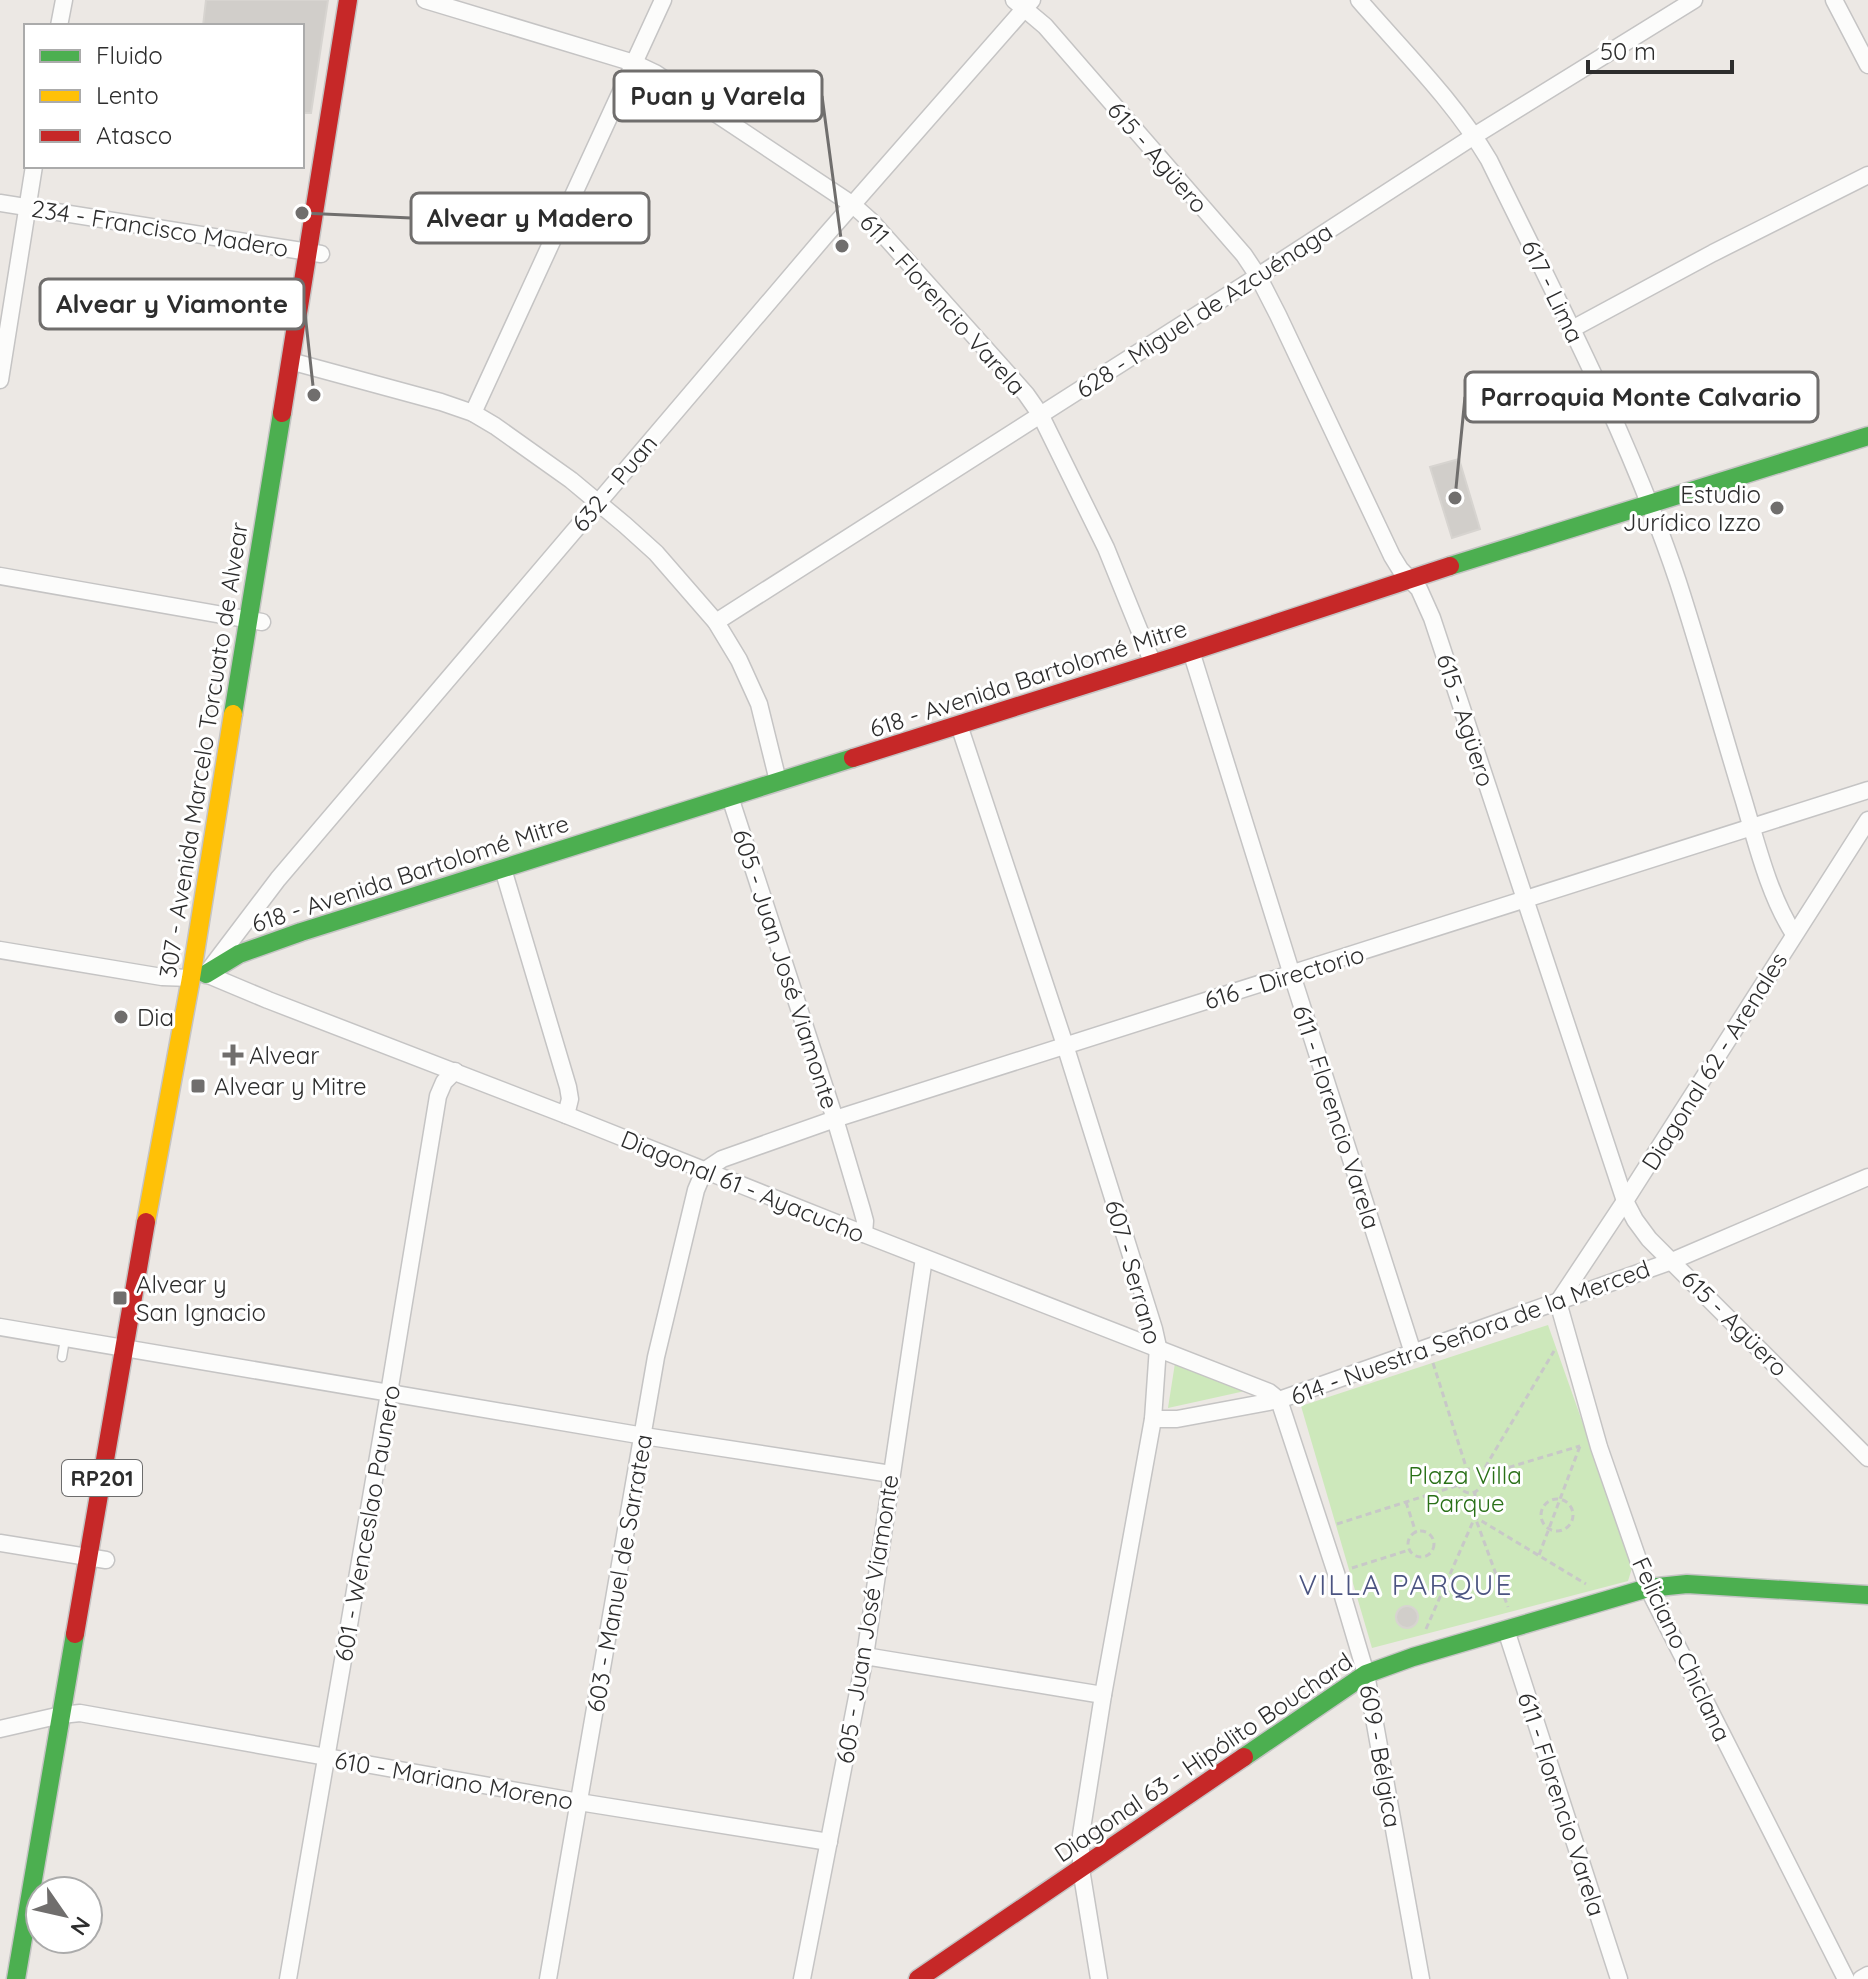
<svg xmlns="http://www.w3.org/2000/svg" width="1868" height="1979" font-family="Quicksand,sans-serif">
  <style>
    .green { fill: #cde8bb }
    .building { fill: #d1ceca; stroke: #d7d4d0; stroke-width: 2 }
    .lines { fill: none; stroke-linecap: round; stroke-linejoin: round }
    .lane-casing { stroke: #c5c4c4; stroke-width: 11 }
    .street-casing { stroke: #c5c4c4; stroke-width: 19 }
    .fast-casing { stroke: #c5c4c4; stroke-width: 21 }
    .slow-casing { stroke: #c5c4c4; stroke-width: 21 }
    .jam-casing { stroke: #c5c4c4; stroke-width: 21 }
    .path { stroke: #c8c8c8; stroke-width: 3; stroke-dasharray: 6 4; stroke-linecap: butt }
    .lane { stroke: #fcfcfb; stroke-width: 8 }
    .street { stroke: #fcfcfb; stroke-width: 16 }
    .fast { stroke: #4caf50; stroke-width: 18 }
    .slow { stroke: #ffc107; stroke-width: 18 }
    .jam { stroke: #c62828; stroke-width: 18 }
    .poi-dot { fill: #706e6d; stroke: #fff; stroke-width: 3 }
    .labels { text-anchor: middle; dominant-baseline: central; stroke-width: 6; stroke-linejoin: round; paint-order: stroke }
    .shield { fill: #fff; stroke: #6c6c6c; stroke-width: 2 }
    .shield-label { font-size: 22px; font-weight: bold; fill: #2d2d2d }
    .street-label { font-size: 24px; fill: #2d2d2d; stroke: #fff }
    .poi-label { font-size: 24px; fill: #2d2d2d; stroke: #fff; text-anchor: start }
    .park-label { font-size: 24px; fill: #297017; stroke: #fff }
    .quarter-label { font-size: 28px; letter-spacing: 2px; fill: #4b5481; stroke: #fff }
    .leader { fill: none; stroke: #706e6d; stroke-width: 3 }
    .callout-dot { fill: #706e6d; stroke: #fff; stroke-width: 3 }
    .callout { fill: #fff; stroke: #706e6d; stroke-width: 3 }
    .callout-label { font-size: 26px; text-anchor: middle; font-weight: bold; fill: #2d2d2d }
  </style>
  <rect width="100%" height="100%" fill="#ece8e4"/>
  <!-- green -->
  <g class="green">
    <path d="M1548,1325l85,240 -5,16 -256,67 -71,-242z"/>
    <path d="M1175,1363l70,28 -77,17z"/>
  </g>
  <!-- building -->
  <g class="building">
    <path d="M206,0h122l-17,113h-9v-87h-99z"/>
    <path d="M1459,459l21,70 -28,9 -22,-71z"/>
    <circle cx="1407" cy="1617" r="11"/>
  </g>
  <g class="lines">
    <defs>
      <path id="lane" d="M62,1357l3,-18"/>
      <g id="street">
        <path d="M425,0l209,63 21,10 198,132 19,17 154,172 14,20 66,134 47,116"/>
        <path d="M1014,0l31,26 199,229 14,21 20,39 114,241 8,13 19,20 13,29 193,583 10,19 14,19 219,219"/>
        <path d="M1032,0l-207,236 -547,643 -72,95 62,26 298,115 298,119 405,158 10,8 57,173 30,101 55,305"/>
        <path d="M1359,0c45,52 95,101 130,160 67,137 141,278 189,422 23,71 43,144 65,216 13,43 26,98 51,136"/>
        <path d="M1834,0l34,65"/>
        <path d="M59,26l5,-26"/>
        <path d="M0,203l321,51"/>
        <path d="M1572,329l141,-76 155,-78"/>
        <path d="M290,361l151,41 32,11 22,13 76,54 54,45 31,28 60,69 23,38 20,44 19,77"/>
        <path d="M0,380l34,-214"/>
        <path d="M473,413l190,-413"/>
        <path d="M0,576l262,46"/>
        <path d="M716,622l542,-346 216,-140 220,-136"/>
        <path d="M1191,651l101,324 121,378"/>
        <path d="M959,725l106,320 89,284 4,18 -5,72 -50,276 -22,140v34l18,110"/>
        <path d="M730,797l105,322 27,91 3,11 -1,13"/>
        <path d="M503,869l65,218 2,12 -4,16"/>
        <path d="M0,950l162,27 29,1"/>
        <path d="M0,1327l644,109 247,38"/>
        <path d="M1153,1419h24l102,-19 393,-139 196,-84"/>
        <path d="M0,1543l106,17"/>
        <path d="M1506,1630l113,349"/>
        <path d="M865,1656l238,39"/>
        <path d="M0,1729l61,-14 19,-2 499,89 250,40"/>
        <path d="M288,1979l101,-586 49,-297 6,-14 11,-11"/>
        <path d="M548,1979l108,-622 40,-167 8,-19 18,-12 113,-40 1033,-329"/>
        <path d="M802,1979l63,-323 59,-398"/>
        <path d="M1846,1979l-198,-391 -49,-141 -41,-145 67,-101 243,-381"/>
        <path d="M1861,1979l7,-4"/>
      </g>
      <g id="fast">
        <path d="M1450,566l418,-130"/>
        <path d="M233,714l49,-301"/>
        <path d="M206,974l33,-20 62,-22 552,-174"/>
        <path d="M1244,1757l122,-83 47,-17 235,-69 39,-4 181,11"/>
        <path d="M16,1979l59,-345"/>
      </g>
      <path id="slow" d="M146,1222l45,-244 42,-264"/>
      <g id="jam">
        <path d="M282,413l66,-413"/>
        <path d="M853,758l324,-102 273,-90"/>
        <path d="M75,1634l71,-412"/>
        <path d="M918,1979l326,-222"/>
      </g>
    </defs>
    <!-- lane casing -->
    <use href="#lane" class="lane-casing"/>
    <!-- street casing -->
    <use href="#street" class="street-casing"/>
    <!-- fast casing -->
    <use href="#fast" class="fast-casing"/>
    <!-- slow casing -->
    <use href="#slow" class="slow-casing"/>
    <!-- jam casing -->
    <use href="#jam" class="jam-casing"/>
    <!-- path -->
    <g class="path">
      <path d="M1433,1363l34,107"/>
      <circle cx="1470" cy="1481" r="12"/>
      <path d="M1480,1476l74,-125"/>
      <path d="M1480,1476l100,-30"/>
      <path d="M1475,1492v25l33,90"/>
      <circle cx="1557" cy="1515" r="16"/>
      <path d="M1406,1502l10,31"/>
      <path d="M1337,1524l122,-39"/>
      <circle cx="1421" cy="1544" r="13"/>
      <path d="M1539,1555l41,-109"/>
      <path d="M1352,1568l57,-18"/>
      <path d="M1426,1629l49,-112 111,67"/>
    </g>
    <!-- lane -->
    <use href="#lane" class="lane"/>
    <!-- street -->
    <use href="#street" class="street"/>
    <!-- fast -->
    <use href="#fast" class="fast"/>
    <!-- slow -->
    <use href="#slow" class="slow"/>
    <!-- jam -->
    <use href="#jam" class="jam"/>
  </g>
  <!-- markers -->
  <g class="poi-dot">
    <circle cx="1777" cy="508" r="8"/>
    <circle cx="121" cy="1017" r="8"/>
    <path d="M229 1043h8v8h8v8h-8v8h-8v-8h-8v-8h8z"/>
    <rect x="190" y="1078" width="16" height="16" rx="4"/>
    <rect x="112" y="1290" width="16" height="16" rx="4"/>
  </g>
  <g class="labels">
    <!-- shield labels -->
    <rect class="shield" x="62" y="1460" width="80" height="36" rx="6"/>
    <g class="shield-label">
      <text x="102" y="1478">RP201</text>
    </g>
    <!-- street labels -->
    <g class="street-label">
      <text transform="translate(1158 157) rotate(49)">615 - Agüero</text>
      <text transform="translate(160 228) rotate(9)">234 - Francisco Madero</text>
      <text transform="translate(1553 291) rotate(64)">617 - Lima</text>
      <text transform="translate(943 304) rotate(48)">611 - Florencio Varela</text>
      <text transform="translate(1204 310) rotate(-33)">628 - Miguel de Azcuénaga</text>
      <text transform="translate(614 483) rotate(-50)">632 - Puan</text>
      <text transform="translate(1028 678) rotate(-18)">618 - Avenida Bartolomé Mitre</text>
      <text transform="translate(1466 720) rotate(72)">615 - Agüero</text>
      <text transform="translate(203 750) rotate(-81)">307 - Avenida Marcelo Torcuato de Alvear</text>
      <text transform="translate(410 873) rotate(-18)">618 - Avenida Bartolomé Mitre</text>
      <text transform="translate(786 969) rotate(72)">605 - Juan José Viamonte</text>
      <text transform="translate(1284 977) rotate(-17)">616 - Directorio</text>
      <text transform="translate(1714 1061) rotate(-58)">Diagonal 62 - Arenales</text>
      <text transform="translate(1337 1117) rotate(72)">611 - Florencio Varela</text>
      <text transform="translate(743 1186) rotate(22)">Diagonal 61 - Ayacucho</text>
      <text transform="translate(1134 1272) rotate(74)">607 - Serrano</text>
      <text transform="translate(1735 1323) rotate(45)">615 - Agüero</text>
      <text transform="translate(1470 1332) rotate(-20)">614 - Nuestra Señora de la Merced</text>
      <text transform="translate(367 1523) rotate(-80)">601 - Wenceslao Paunero</text>
      <text transform="translate(619 1573) rotate(-80)">603 - Manuel de Sarratea</text>
      <text transform="translate(867 1619) rotate(-81)">605 - Juan José Viamonte</text>
      <text transform="translate(1682 1649) rotate(65)">Feliciano Chiclana</text>
      <text transform="translate(1381 1756) rotate(80)">609 - Bélgica</text>
      <text transform="translate(1203 1757) rotate(-34)">Diagonal 63 - Hipólito Bouchard</text>
      <text transform="translate(454 1780) rotate(10)">610 - Mariano Moreno</text>
      <text transform="translate(1562 1804) rotate(72)">611 - Florencio Varela</text>
    </g>
    <!-- poi labels -->
    <g class="poi-label">
      <text x="1761" y="494" text-anchor="end">Estudio<tspan x="1761" dy="28">Jurídico Izzo</tspan></text>
      <text x="137" y="1017">Dia</text>
      <text x="249" y="1055">Alvear</text>
      <text x="214" y="1086">Alvear y Mitre</text>
      <text x="136" y="1284">Alvear y<tspan x="136" dy="28">San Ignacio</tspan></text>
    </g>
    <!-- park labels -->
    <g class="park-label">
      <text x="1465" y="1475">Plaza Villa<tspan x="1465" dy="28">Parque</tspan></text>
    </g>
    <!-- quarter labels -->
    <g class="quarter-label">
      <text x="1406" y="1584">VILLA PARQUE</text>
    </g>
  </g>
  <!-- callouts -->
  <path class="leader" d="M842 246L822 96M302 213L411 218M314 395L304 304M1455 498L1465 397"/>
  <g class="callout-dot">
    <circle cx="842" cy="246" r="8"/>
    <circle cx="302" cy="213" r="8"/>
    <circle cx="314" cy="395" r="8"/>
    <circle cx="1455" cy="498" r="8"/>
  </g>
  <g class="callout">
    <rect x="614" y="71" width="208" height="50" rx="8"/>
    <rect x="411" y="193" width="238" height="50" rx="8"/>
    <rect x="40" y="279" width="264" height="50" rx="8"/>
    <rect x="1465" y="372" width="353" height="50" rx="8"/>
  </g>
  <g class="callout-label">
    <text x="718" y="105">Puan y Varela</text>
    <text x="530" y="227">Alvear y Madero</text>
    <text x="172" y="313">Alvear y Viamonte</text>
    <text x="1641" y="406">Parroquia Monte Calvario</text>
  </g>
  <!-- legend -->
  <rect x="24" y="24" width="280" height="144" fill="#ffffff" stroke="#ababab" stroke-width="2"/>
  <rect x="40" y="50" width="40" height="12" fill="#4caf50" stroke="#ababab" stroke-width="2"/>
  <text x="96" y="64" font-size="24" fill="#2d2d2d">Fluido</text>
  <rect x="40" y="90" width="40" height="12" fill="#ffc107" stroke="#ababab" stroke-width="2"/>
  <text x="96" y="104" font-size="24" fill="#2d2d2d">Lento</text>
  <rect x="40" y="130" width="40" height="12" fill="#c62828" stroke="#ababab" stroke-width="2"/>
  <text x="96" y="144" font-size="24" fill="#2d2d2d">Atasco</text>
  <!-- north arrow -->
  <g transform="translate(64 1915) rotate(124)"><circle r="38" fill="#ffffff" stroke="#ababab" stroke-width="2"/>
  <path d="M0-6L14 30L0 20L-14 30Z" fill="#706e6d"/>
  <text y="-12" font-size="22" font-weight="bold" text-anchor="middle" fill="#2d2d2d">N</text>
  </g>
  <!-- scale -->
  <path d="M1588 60v12h144v-12" fill="none" stroke="#2d2d2d" stroke-width="4"/>
  <text x="1600" y="60" font-size="24" fill="#2d2d2d" stroke="#ffffff" stroke-width="6" paint-order="stroke">50 m</text>
</svg>
